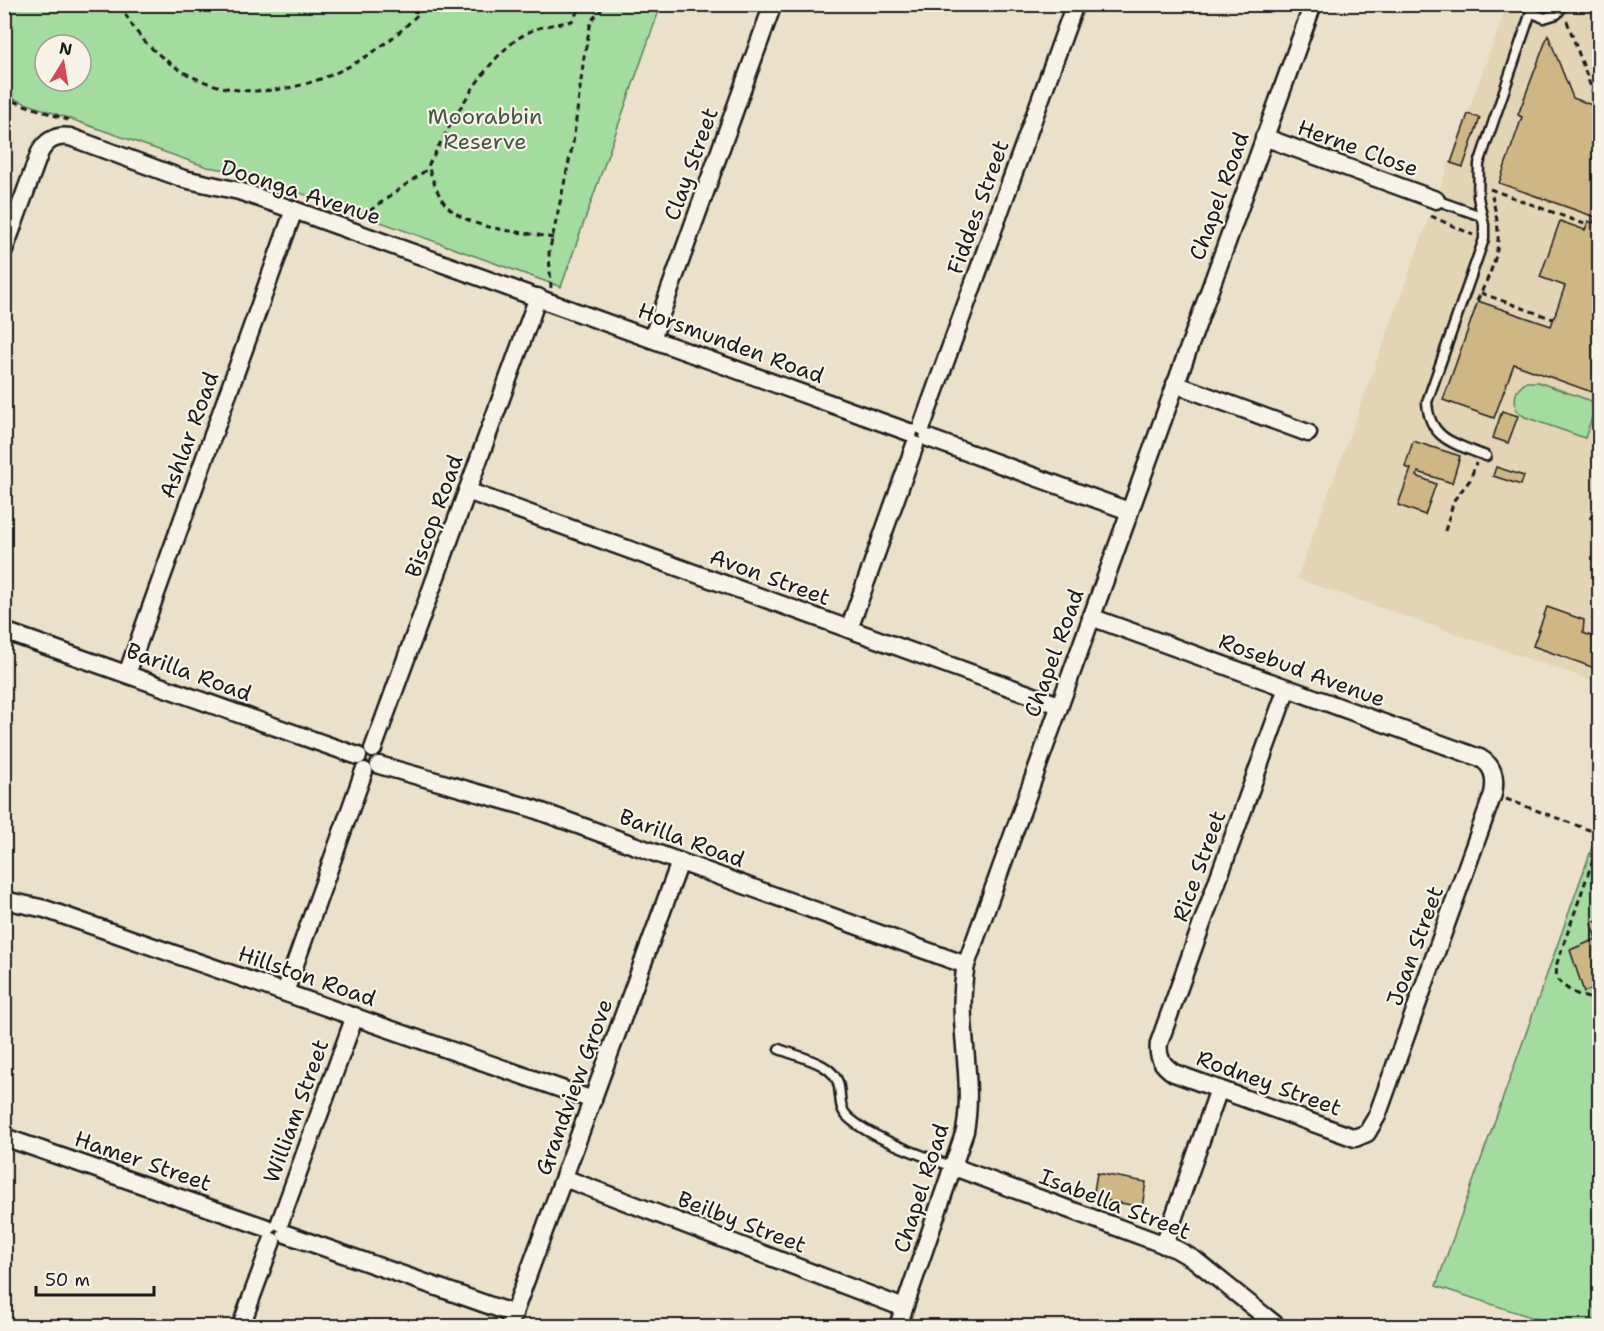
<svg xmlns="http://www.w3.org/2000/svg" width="1604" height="1331" font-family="'Shantell Sans',sans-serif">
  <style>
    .built { fill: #e2d4b5 }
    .green { fill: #a4dca0; stroke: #607c5e; stroke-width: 1.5; fill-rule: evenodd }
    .building { fill: #ceb685; stroke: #1c1c1c; stroke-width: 1.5 }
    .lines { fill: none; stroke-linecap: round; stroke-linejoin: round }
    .lane-casing { stroke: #1c1c1c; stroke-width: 13 }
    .street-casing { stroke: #1c1c1c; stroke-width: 21 }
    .path { stroke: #1c1c1c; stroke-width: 3; stroke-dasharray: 6 4.5; stroke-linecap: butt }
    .lane { stroke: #f7f3e8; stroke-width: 8 }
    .street { stroke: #f7f3e8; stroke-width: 16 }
    .labels { text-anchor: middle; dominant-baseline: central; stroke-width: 4.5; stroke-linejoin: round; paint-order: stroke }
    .park-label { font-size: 22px; fill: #455644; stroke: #f7f3e8 }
    .street-label { font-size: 22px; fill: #1c1c1c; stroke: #f7f3e8 }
  </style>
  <rect width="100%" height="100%" fill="#ebe1ca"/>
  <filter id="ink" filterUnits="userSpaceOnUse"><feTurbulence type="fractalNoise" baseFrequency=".0167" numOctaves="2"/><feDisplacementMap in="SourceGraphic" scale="12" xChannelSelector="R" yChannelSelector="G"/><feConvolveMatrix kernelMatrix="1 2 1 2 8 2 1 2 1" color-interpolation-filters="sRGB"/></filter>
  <g filter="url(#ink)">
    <!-- built -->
    <path class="built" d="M1507,5h92v678l-302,-104z"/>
    <!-- green -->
    <g class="green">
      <path d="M5,4h656v1l-100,282 -319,-115 -35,-5 -202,-71zM45,45h36v36h-36z"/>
      <path d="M1527,382h11l59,21 -12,35 -60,-21 -9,-7c-2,-14 -1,-21 11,-28z"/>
      <path d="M1599,828v498h-41l-122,-40z"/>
    </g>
    <!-- building -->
    <g class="building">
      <path d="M1548,35l25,63 27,10v287l-86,-31 -20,54 -51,-18 35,-99 73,25 14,-40 -25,-9 20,-56 25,9 3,-9 5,2 2,-6 -96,-34 23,-66 -4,-2z"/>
      <path d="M1468,114l12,4 -17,49 -12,-4z"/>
      <path d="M1502,411l16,5 -10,27 -15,-5z"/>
      <path d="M1413,441l47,15 -8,27 -34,-11 -1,4 19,8 -11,31 -27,-10 13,-36 -6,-2z"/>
      <path d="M1496,467l28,9 -3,9 -28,-9z"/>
      <path d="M1547,607l37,13 -1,13 17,6v31l-67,-24z"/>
      <path d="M1600,920v66l-16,6 -14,-42 26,-11 -5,-16z"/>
      <path d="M1097,1173l49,9 -4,25 -49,-9z"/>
    </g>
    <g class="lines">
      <defs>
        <g id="lane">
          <path d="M1526,4l5,8 13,6 13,-4 7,-10"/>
          <path d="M1436,200l45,16"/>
          <path d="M1486,456c-30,-12 -57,-16 -59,-54l57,-163v-14l-6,-28 1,-33 52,-152"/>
          <path d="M779,1049c20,8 57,14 60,38 2,11 0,22 9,30 22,21 76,39 105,50"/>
        </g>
        <g id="street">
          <path d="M1264,137l172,63"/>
          <path d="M4,250l36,-98c7,-12 16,-17 30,-15l114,42 55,12 55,19 615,222"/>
          <path d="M652,339l121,-335"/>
          <path d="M1175,384l133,49"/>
          <path d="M922,426l153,-422"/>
          <path d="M928,438l201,73"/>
          <path d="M467,491l592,214"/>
          <path d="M1091,617l389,141c14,8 16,21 13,36l-116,322 -10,17 -12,5 -181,-65c-12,-8 -17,-16 -15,-30l128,-355"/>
          <path d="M849,629l66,-184"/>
          <path d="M4,631l354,125"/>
          <path d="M127,674l167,-464"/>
          <path d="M373,749l165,-452"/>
          <path d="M379,765l152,43 435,157"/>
          <path d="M4,900l41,9 548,191"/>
          <path d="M285,992l79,-221"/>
          <path d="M4,1137l263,91"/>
          <path d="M954,1167l222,82 19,11 82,66"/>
          <path d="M564,1178l340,130"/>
          <path d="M280,1222l75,-206"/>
          <path d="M286,1234l228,80"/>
          <path d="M1164,1245l55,-156"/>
          <path d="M241,1326l31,-85"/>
          <path d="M509,1326l171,-464"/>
          <path d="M898,1326l67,-195c10,-55 -10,-110 1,-166l347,-961"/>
        </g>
      </defs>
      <!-- lane casing -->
      <use href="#lane" class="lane-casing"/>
      <!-- street casing -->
      <use href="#street" class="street-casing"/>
      <!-- path -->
      <g class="path">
        <path d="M121,4c10,25 25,41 46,57 84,64 198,16 260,-57"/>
        <path d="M1567,21l29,80 4,1"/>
        <path d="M4,98l64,22"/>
        <path d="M1490,189l97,36"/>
        <path d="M1431,216l42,19"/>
        <path d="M361,217l68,-49"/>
        <path d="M553,238c-33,-8 -77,-6 -104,-30 -11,-10 -16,-28 -21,-42 22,-41 62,-121 108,-137 11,-4 24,-5 36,-8l10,-17"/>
        <path d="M551,288l-2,-35 24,-110 11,-86 7,-36 15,-17"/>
        <path d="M1481,293l72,26"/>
        <path d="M1477,301c21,-44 27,-55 15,-105"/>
        <path d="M1590,519l10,-16"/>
        <path d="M1445,531l9,-31 16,-20 6,-17"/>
        <path d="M1506,799l94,35"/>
        <path d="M1600,840l-43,123 -1,15c12,14 26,20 44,22"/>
      </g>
      <!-- lane -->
      <use href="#lane" class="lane"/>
      <!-- street -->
      <use href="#street" class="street"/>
    </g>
  </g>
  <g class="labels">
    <!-- park labels -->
    <g class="park-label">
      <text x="485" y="116">Moorabbin<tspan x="485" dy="25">Reserve</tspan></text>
    </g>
    <!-- street labels -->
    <g class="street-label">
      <text transform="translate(1358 148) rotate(20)">Herne Close</text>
      <text transform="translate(691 164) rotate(-70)">Clay Street</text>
      <text transform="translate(301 192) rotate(18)">Doonga Avenue</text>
      <text transform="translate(1219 196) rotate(-70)">Chapel Road</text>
      <text transform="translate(978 207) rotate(-70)">Fiddes Street</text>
      <text transform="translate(731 343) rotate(20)">Horsmunden Road</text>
      <text transform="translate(189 435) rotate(-70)">Ashlar Road</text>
      <text transform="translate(434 516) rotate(-70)">Biscop Road</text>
      <text transform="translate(770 577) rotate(20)">Avon Street</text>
      <text transform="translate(1054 653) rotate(-70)">Chapel Road</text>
      <text transform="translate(1302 670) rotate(20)">Rosebud Avenue</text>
      <text transform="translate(189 672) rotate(20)">Barilla Road</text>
      <text transform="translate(682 838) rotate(20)">Barilla Road</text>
      <text transform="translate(1199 866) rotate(-70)">Rice Street</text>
      <text transform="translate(1415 946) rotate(-70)">Joan Street</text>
      <text transform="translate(307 976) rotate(19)">Hillston Road</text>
      <text transform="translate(1269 1083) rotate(20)">Rodney Street</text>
      <text transform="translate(574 1087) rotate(-70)">Grandview Grove</text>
      <text transform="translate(296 1111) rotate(-70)">William Street</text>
      <text transform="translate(143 1161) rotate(19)">Hamer Street</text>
      <text transform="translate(921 1188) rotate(-72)">Chapel Road</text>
      <text transform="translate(1115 1204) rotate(21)">Isabella Street</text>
      <text transform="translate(742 1222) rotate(21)">Beilby Street</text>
    </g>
  </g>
  <!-- margin -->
  <rect width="1604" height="1331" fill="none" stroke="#f7f3e8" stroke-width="24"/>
  <rect x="12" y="12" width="1580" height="1307" fill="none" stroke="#1c1c1c" stroke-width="2" filter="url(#ink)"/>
  <!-- north arrow -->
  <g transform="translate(63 63) rotate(11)"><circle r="28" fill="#f7f3e8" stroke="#9f9d96" stroke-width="1.5"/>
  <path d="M0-4.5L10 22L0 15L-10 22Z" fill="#d1495b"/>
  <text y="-9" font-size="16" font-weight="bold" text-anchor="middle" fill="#1c1c1c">N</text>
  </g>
  <!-- scale -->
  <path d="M36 1286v9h118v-9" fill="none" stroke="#1c1c1c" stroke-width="3"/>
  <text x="45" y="1286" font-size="18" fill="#1c1c1c" stroke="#f7f3e8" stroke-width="4.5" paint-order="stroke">50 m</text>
</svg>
